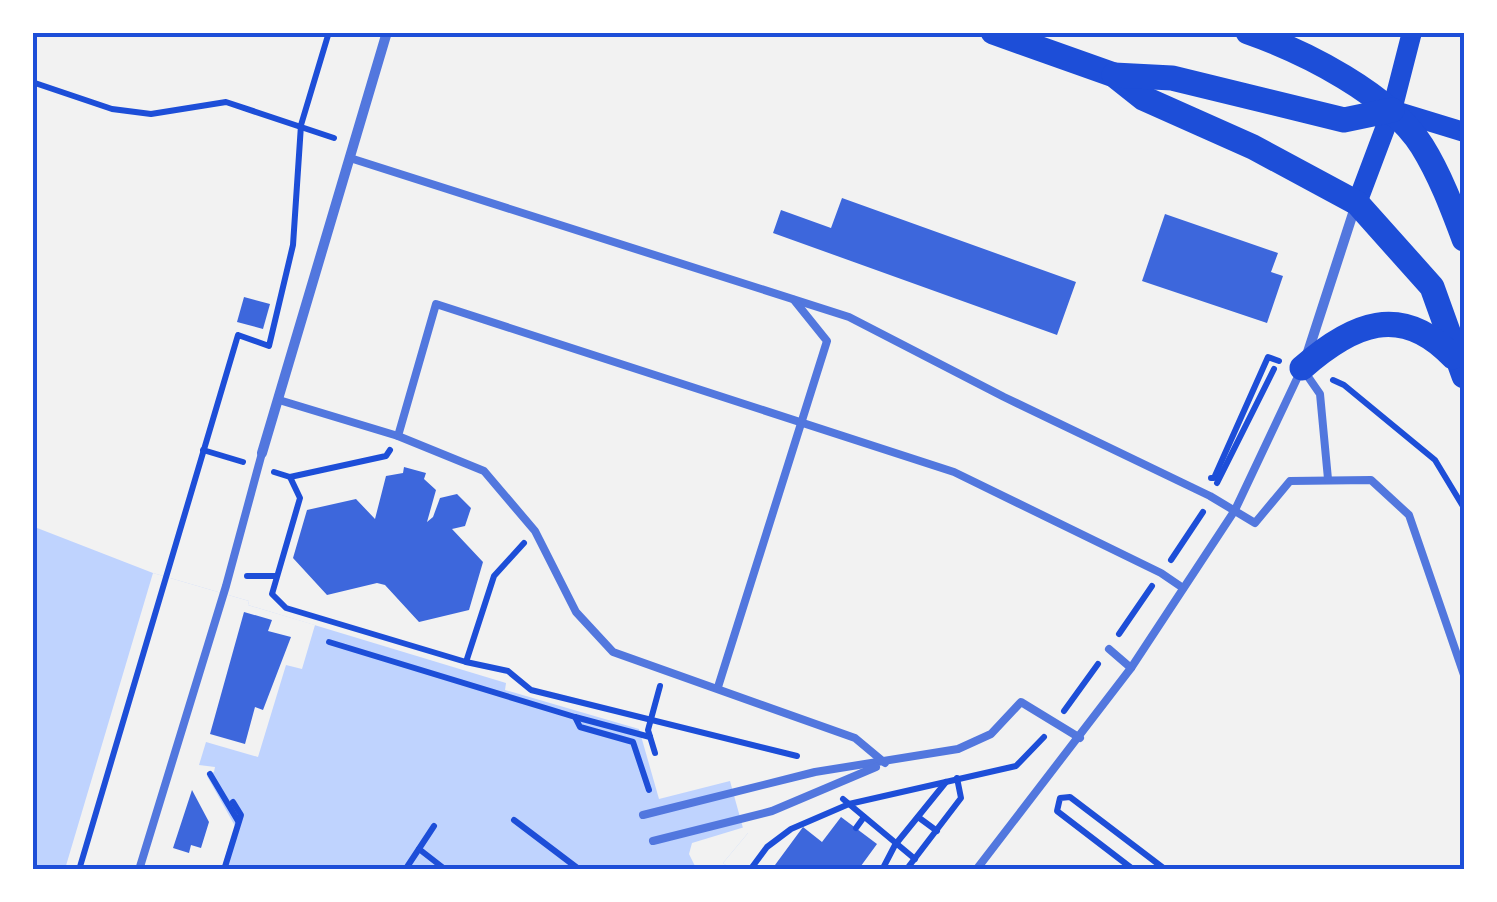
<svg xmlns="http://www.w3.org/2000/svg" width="1497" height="902" font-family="Jost,sans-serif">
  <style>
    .water { fill: #bfd3fe }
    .pier { fill: #f2f2f2 }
    .building { fill: #3d67dc }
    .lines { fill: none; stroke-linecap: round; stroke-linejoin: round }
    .path { stroke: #1d4ed8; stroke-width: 6 }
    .service { stroke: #5277de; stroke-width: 8 }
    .minor { stroke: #5277de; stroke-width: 10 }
    .secondary { stroke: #1d4ed8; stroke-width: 20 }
    .primary { stroke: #1d4ed8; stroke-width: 25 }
    .neatline { fill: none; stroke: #1d4ed8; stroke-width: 4 }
  </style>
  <rect width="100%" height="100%" fill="#f2f2f2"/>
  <!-- water -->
  <path class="water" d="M32,526l121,47 96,28 -1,4 258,78 -1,7 134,39 20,70 71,-18 13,47 5,5 -25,30 8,6h-698z"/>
  <!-- pier -->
  <g class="pier">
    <path d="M153,573l96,28 -1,4 67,20 -13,44 -16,-4 -28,92 -52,-15 -7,23 16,2 -1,5 -7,4 28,50 -14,44 -156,-1z"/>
    <path d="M748,826l5,9 -5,-2 -25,30 8,6h-31l-5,-3 -6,-12 3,-11z"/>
  </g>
  <!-- building -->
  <g class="building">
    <path d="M842,198l234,84 -19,53 -284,-102 8,-23 50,18z"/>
    <path d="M1165,214l113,39 -7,19 12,4 -16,47 -125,-42z"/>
    <path d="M244,297l26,7 -7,25 -26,-7z"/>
    <path d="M404,467l22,6 -2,6 12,11 -9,32 6,-5 7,-19 17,-4 14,14 -6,18 -13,3 31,33 -14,48 -50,12 -34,-37 -8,-2 -50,12 -34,-37 14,-48 49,-11 19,20 11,-43 17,-3z"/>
    <path d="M244,612l28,8 -4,11 23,6 -28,73 -8,-3 -10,37 -35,-10z"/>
    <path d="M192,790l17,32 -8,26 -10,-3 -2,8 -16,-5z"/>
    <path d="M841,817l36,27 -19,26h-77l-6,-5 28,-38 19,15z"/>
  </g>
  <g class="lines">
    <!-- path -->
    <g class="path">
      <path d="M32,82l80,27 39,5 75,-12 108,36"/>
      <path d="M1333,380l11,5 91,75 29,48"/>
      <path d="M203,450l40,12"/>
      <path d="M274,472l16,5 96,-21 4,-6"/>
      <path d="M290,477l10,21 -28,96 14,14 180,54 42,9 23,19 266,66"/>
      <path d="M1211,478h3l54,-121 11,4"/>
      <path d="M1217,483l57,-114"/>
      <path d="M1171,560l32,-48"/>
      <path d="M247,576h29"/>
      <path d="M1119,634l33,-48"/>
      <path d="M329,642l246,75 5,10 53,15 16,48"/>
      <path d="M466,662l28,-86 30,-33"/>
      <path d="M1064,711l34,-47"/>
      <path d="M575,717l75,20"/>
      <path d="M655,753l-7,-23 12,-44"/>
      <path d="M210,774l28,47"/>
      <path d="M843,799l72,60"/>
      <path d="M918,817l19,14"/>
      <path d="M514,820l66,50"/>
      <path d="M856,828l8,-11"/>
      <path d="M419,849l27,21"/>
      <path d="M79,870l159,-535 31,11 24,-101 8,-120 28,-93"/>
      <path d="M224,870l17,-55 -8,-13"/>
      <path d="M405,870l29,-44"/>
      <path d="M750,870l17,-23 24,-18 58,-25 167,-38 28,-29"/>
      <path d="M882,870l13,-25 51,-63"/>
      <path d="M906,870l55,-72 -4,-20"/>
      <path d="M1134,870l-77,-59 3,-13 10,-1 96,73"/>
    </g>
    <!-- service -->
    <g class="service">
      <path d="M350,158l499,159 155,80 206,99 45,27 35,-42 81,-1 38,35 55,160"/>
      <path d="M279,400l119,36 86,35 51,60 41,81 37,40 242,86 30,25"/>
      <path d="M398,436l38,-132 518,168 207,101 22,15"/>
      <path d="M1109,649l22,19"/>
      <path d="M718,687l109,-346 -33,-41"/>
      <path d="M643,815l172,-43 143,-23 33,-15 30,-32 59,36"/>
      <path d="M653,841l119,-30 104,-44"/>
      <path d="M139,870l87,-284 36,-133"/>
      <path d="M976,870l155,-202 104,-158 67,-142 18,26 8,85"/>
    </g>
    <!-- minor -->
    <g class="minor">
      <path d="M1306,358l50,-154"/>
      <path d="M262,453l125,-421"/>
    </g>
    <!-- secondary -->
    <g class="secondary">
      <path d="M1392,110l72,22"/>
      <path d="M1357,203l35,-93 20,-78"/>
    </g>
    <!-- primary -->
    <g class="primary">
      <path d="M993,32l121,43 29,23 110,49 104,56 75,84 32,89"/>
      <path d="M1248,32c57,20 141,62 174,114 18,29 30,61 42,93"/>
      <path d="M1114,75l58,3 172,42 48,-10"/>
      <path d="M1302,368c50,-44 99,-66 151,-11"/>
    </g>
  </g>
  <!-- border -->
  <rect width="1497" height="902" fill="none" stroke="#ffffff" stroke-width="70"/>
  <rect x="35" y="35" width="1427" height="832" class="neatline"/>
</svg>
